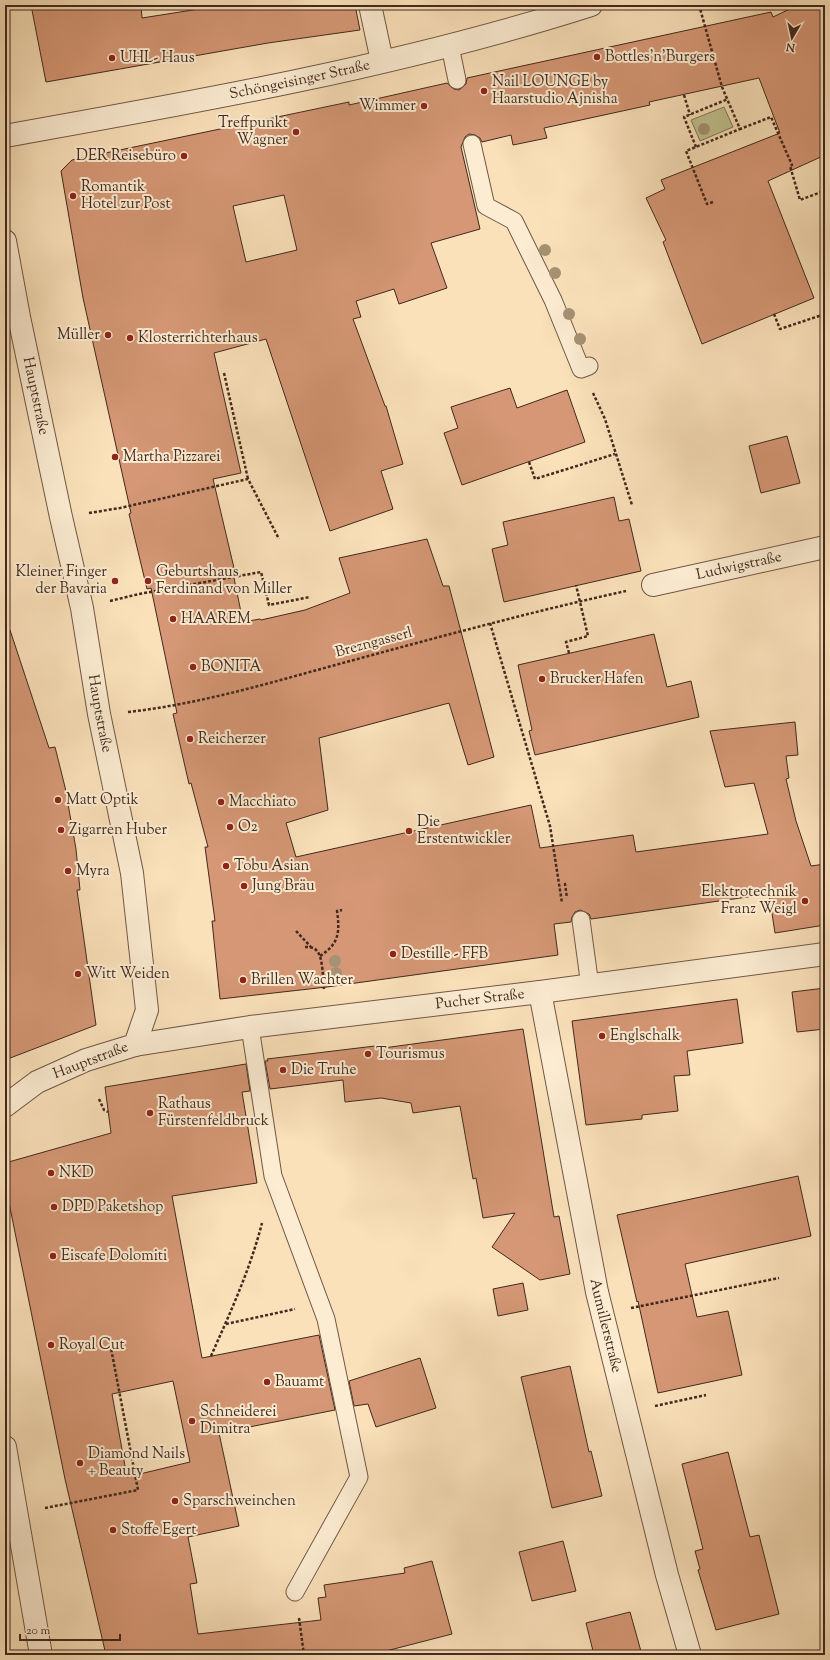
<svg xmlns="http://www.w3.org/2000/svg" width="830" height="1660" font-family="'Sorts Mill Goudy',serif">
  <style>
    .green { fill: #c1c28e; stroke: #827656 }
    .building { fill: #d59775; stroke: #42291e; fill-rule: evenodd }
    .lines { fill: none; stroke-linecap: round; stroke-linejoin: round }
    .service-casing { stroke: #705745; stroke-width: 19 }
    .minor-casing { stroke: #705745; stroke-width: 24 }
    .tertiary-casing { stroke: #705745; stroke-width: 24 }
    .path { stroke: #42291e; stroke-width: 2.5; stroke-dasharray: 3 2; stroke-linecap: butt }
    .service { stroke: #fcecd2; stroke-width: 17 }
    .minor { stroke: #fcecd2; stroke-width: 22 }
    .tertiary { stroke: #fcecd2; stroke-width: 22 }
    .tree { fill: #a69174 }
    .poi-dot { fill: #8f2418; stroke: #fcecd2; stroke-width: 1.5 }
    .labels { text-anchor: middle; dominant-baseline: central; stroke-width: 4; stroke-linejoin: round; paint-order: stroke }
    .poi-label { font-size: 15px; fill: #42291e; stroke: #fcecd2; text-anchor: start }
    .street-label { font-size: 15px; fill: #42291e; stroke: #fcecd2 }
  </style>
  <rect width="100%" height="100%" fill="#fae1ba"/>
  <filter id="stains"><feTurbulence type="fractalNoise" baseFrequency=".005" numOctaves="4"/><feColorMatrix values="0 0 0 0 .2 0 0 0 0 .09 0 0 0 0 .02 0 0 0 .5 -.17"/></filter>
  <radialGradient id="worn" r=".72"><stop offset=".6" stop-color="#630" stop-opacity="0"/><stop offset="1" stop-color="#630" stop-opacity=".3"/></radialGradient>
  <!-- green -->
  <path class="green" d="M724,107l9,20 -33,14 -9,-21z"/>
  <!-- building -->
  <g class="building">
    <path d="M31,5h110l1,13 57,-9 -1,-4h157l5,25 -92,13 -222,39z"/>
    <path d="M798,5h27v150l-57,26 46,117 -112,46 -39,-102 3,-2 -20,-42 19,-9 -4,-9 119,-47 -21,-55 -110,24 1,3 -106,23 3,10 -34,7 -2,-10 -29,7 -2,-4 -5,-3 -6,-1 -4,3 -4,10 19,82 -49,14 16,45 -48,16 -5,-15 -38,12 5,16 -8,2 32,87h1l17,58 -22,7 12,38 -63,22 -64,-192 -52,14 27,120 -28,6 21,89h-2l11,54 17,-3 1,1 44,-10 45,-17 -11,-35 88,-19 16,47h6l45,171 -26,8 -19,-62 -130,35 9,72 -42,13 10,34 235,-52 9,43 93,-13 3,17 132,-18 -14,-51 -29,4 -15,-56 85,-9 3,33 -12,1 3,22 -3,1 10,42 15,45 14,-2v61l-50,8 -6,-39 -178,25 -2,-5 -9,-4 -5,2 -3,5 -1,5 -17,2 4,31 -231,32 -107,12 -8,-78h3l-10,-74h3l-17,-64 -2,1 -16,-70 4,-1 -26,-125 -4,1 -18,-75 2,-1 -48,-215 -22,-127 11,-11 277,-58v3l98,-22 7,6 5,1 7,-6 1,-6 304,-66 2,5zM284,195l13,55 -51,12 -13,-56z"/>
    <path d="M510,388l7,20 50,-18 18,52 -123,43 -18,-52 14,-5 -7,-21z"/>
    <path d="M787,436l13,47 -39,10 -12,-47z"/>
    <path d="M614,497l5,24 10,-2 12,52 -137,31 -12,-53 16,-4 -5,-23z"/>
    <path d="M5,630h5l39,118 6,-1 10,40 11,62 4,41h-3l19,135 -91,35z"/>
    <path d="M654,634l13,53 24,-6 8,36 -164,38 -6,-24 3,-1 -14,-65z"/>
    <path d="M825,988v41l-28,3 -5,-40z"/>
    <path d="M737,999l6,44 -56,8 3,24 -16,1 4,35 -36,4v4l-56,6 -14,-104z"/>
    <path d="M523,1029l31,188 5,-1 11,58 -30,6 -48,-33 23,-34 -32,5 -7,-40 -3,1 -13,-73 -47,7 -2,-10 -30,-5 -36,4 -2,-22 -73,9 -5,-28h3l-1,-2 108,-13 1,3z"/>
    <path d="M246,1064l4,27 -8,1 15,91 -85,13 30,162 117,-23 16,75 -116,23 20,93 -51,11 9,46 -7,1 8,50 123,-14 -3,-22 8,-1 -2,-12 81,-12 -1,-5 28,-7 20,73 -66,17v4h-280l-41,-176 -60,-296v-20l106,-30 -6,-46zM173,1381l17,81 -63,15 -15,-83z"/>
    <path d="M798,1176l13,60 -126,28 12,53 31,-6 14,64 -84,18 -20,-92 -1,1 -20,-87z"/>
    <path d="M523,1283l5,27 -30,6 -5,-27z"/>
    <path d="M420,1358l16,50 -60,19 -8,-23 -14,2 -5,-25z"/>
    <path d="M570,1366l19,86 2,-1 11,45 -50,12 -31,-131z"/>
    <path d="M728,1452l22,85 9,-2 20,79 -63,16 -18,-60 2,-1 -5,-18 8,-2 -21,-85z"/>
    <path d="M563,1541l13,50 -44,10 -13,-49z"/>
    <path d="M630,1612l12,43h-48l-8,-32z"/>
  </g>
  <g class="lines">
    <defs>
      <g id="service">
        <path d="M450,46l7,34"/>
        <path d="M472,144l14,62 28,15 39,79 28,69 8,-3"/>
        <path d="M581,920l9,66"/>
        <path d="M250,1027l23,149 53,143 33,158 -64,115"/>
      </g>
      <g id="minor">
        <path d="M370,5l12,56"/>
        <path id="s1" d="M653,585l172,-38"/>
        <path id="s2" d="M540,992l57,300 70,283 23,80"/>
        <path id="s3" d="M135,1045l115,-18 290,-35 285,-38"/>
      </g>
      <g id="tertiary">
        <path id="s4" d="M5,136c197,-35 395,-70 586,-131"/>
        <path id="s5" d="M5,241l14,76 42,200 21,91 17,106 33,159 15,137 -12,35 -49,15 -49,22 -32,24"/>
        <path d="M5,1447l36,208"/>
      </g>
    </defs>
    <!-- service casing -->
    <use href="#service" class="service-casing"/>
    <!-- minor casing -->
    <use href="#minor" class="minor-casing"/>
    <!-- tertiary casing -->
    <use href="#tertiary" class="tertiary-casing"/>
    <!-- path -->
    <g class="path">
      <path d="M699,5l23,82 18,42 31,-12 21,48 -2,1 10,34 21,-8 4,15"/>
      <path d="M684,95l6,20"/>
      <path d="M696,147l-12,-30 44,-18"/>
      <path d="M713,202l-6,2 -21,-53 54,-22"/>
      <path d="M774,314l6,15 45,-15"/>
      <path d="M224,373l24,106"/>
      <path d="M593,393l12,26 27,86"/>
      <path d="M529,462l6,17 80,-25"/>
      <path d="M89,513l31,-5 128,-29 31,60"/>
      <path d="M110,601l29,-7 122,-22 8,33 41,-8"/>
      <path d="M490,623l60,203 12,77"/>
      <path d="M569,653l-3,-11 22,-6 -12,-51"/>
      <path d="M128,712c72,-8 141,-29 211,-48 96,-26 191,-52 287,-73"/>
      <path d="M566,884h-1l2,14"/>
      <path d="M296,931l15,16"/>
      <path d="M305,947c4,0 9,0 12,4 6,6 6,29 7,38"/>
      <path d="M320,956c19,-12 20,-24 17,-45l5,-1"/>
      <path d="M99,1099l5,11 4,2"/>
      <path d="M631,1308l148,-30"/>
      <path d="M226,1324l69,-15"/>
      <path d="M211,1356c19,-43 39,-86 51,-133"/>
      <path d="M655,1406l51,-11"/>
      <path d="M45,1508l93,-18 -28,-147"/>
      <path d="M299,1618l5,37"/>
    </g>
    <!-- service -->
    <use href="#service" class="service"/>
    <!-- minor -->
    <use href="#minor" class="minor"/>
    <!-- tertiary -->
    <use href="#tertiary" class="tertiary"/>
  </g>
  <!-- trees -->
  <g class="tree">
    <circle cx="704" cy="129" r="6"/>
    <circle cx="545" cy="250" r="6"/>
    <circle cx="555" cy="273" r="6"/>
    <circle cx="569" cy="314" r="6"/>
    <circle cx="580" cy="339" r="6"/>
    <circle cx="335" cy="961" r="6"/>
    <circle cx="336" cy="973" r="6"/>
  </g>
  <!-- markers -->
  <g class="poi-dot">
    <circle cx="597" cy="57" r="4"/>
    <circle cx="112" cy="58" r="4"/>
    <circle cx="484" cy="91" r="4"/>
    <circle cx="424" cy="106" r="4"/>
    <circle cx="296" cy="132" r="4"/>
    <circle cx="184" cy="156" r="4"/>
    <circle cx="73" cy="196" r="4"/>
    <circle cx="108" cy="335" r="4"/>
    <circle cx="130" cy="338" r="4"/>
    <circle cx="115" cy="457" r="4"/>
    <circle cx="115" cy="581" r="4"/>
    <circle cx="148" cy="581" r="4"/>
    <circle cx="173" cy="619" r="4"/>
    <circle cx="193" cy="667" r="4"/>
    <circle cx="542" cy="679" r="4"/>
    <circle cx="190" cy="739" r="4"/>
    <circle cx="58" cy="800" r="4"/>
    <circle cx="221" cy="802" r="4"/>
    <circle cx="230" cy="827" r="4"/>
    <circle cx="61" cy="830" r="4"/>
    <circle cx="409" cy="831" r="4"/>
    <circle cx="226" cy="866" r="4"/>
    <circle cx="68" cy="871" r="4"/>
    <circle cx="244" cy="886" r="4"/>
    <circle cx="805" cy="901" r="4"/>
    <circle cx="393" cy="954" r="4"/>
    <circle cx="78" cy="974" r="4"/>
    <circle cx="243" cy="980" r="4"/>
    <circle cx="602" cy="1036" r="4"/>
    <circle cx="368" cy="1054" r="4"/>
    <circle cx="283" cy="1070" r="4"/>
    <circle cx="150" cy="1113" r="4"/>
    <circle cx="51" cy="1173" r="4"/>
    <circle cx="54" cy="1207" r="4"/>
    <circle cx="53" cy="1256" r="4"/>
    <circle cx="51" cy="1345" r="4"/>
    <circle cx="267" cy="1382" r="4"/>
    <circle cx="192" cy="1421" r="4"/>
    <circle cx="80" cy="1463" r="4"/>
    <circle cx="175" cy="1501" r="4"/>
    <circle cx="113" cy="1530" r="4"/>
  </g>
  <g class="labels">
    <!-- poi labels -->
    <g class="poi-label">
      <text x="605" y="57">Bottles'n'Burgers</text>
      <text x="120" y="58">UHL- Haus</text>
      <text x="492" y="82">Nail LOUNGE by<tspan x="492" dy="17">Haarstudio Ajnisha</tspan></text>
      <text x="416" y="106" text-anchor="end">Wimmer</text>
      <text x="288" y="123" text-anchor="end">Treffpunkt<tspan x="288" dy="17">Wagner</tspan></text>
      <text x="176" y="156" text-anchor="end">DER Reisebüro</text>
      <text x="81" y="187">Romantik<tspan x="81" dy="17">Hotel zur Post</tspan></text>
      <text x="100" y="335" text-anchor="end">Müller</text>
      <text x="138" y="338">Klosterrichterhaus</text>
      <text x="123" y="457">Martha Pizzarei</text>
      <text x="107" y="572" text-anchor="end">Kleiner Finger<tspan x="107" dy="17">der Bavaria</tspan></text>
      <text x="156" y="572">Geburtshaus<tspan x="156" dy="17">Ferdinand von Miller</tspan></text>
      <text x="181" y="619">HAAREM</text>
      <text x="201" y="667">BONITA</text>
      <text x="550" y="679">Brucker Hafen</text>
      <text x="198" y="739">Reicherzer</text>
      <text x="66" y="800">Matt Optik</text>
      <text x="229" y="802">Macchiato</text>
      <text x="417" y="822">Die<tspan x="417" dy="17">Erstentwickler</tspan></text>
      <text x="238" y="827">O2</text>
      <text x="69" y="830">Zigarren Huber</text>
      <text x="234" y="866">Tobu Asian</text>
      <text x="76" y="871">Myra</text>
      <text x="252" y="886">Jung Bräu</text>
      <text x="797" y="892" text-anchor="end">Elektrotechnik<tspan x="797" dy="17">Franz Weigl</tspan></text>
      <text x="401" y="954">Destille - FFB</text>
      <text x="86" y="974">Witt Weiden</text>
      <text x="251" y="980">Brillen Wachter</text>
      <text x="610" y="1036">Englschalk</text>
      <text x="376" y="1054">Tourismus</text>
      <text x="291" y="1070">Die Truhe</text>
      <text x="158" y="1104">Rathaus<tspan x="158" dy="17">Fürstenfeldbruck</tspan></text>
      <text x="59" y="1173">NKD</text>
      <text x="62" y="1207">DPD Paketshop</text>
      <text x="61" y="1256">Eiscafe Dolomiti</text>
      <text x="59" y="1345">Royal Cut</text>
      <text x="275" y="1382">Bauamt</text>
      <text x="200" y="1412">Schneiderei<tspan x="200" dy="17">Dimitra</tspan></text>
      <text x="88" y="1454">Diamond Nails<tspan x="88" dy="17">+ Beauty</tspan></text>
      <text x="183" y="1501">Sparschweinchen</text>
      <text x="121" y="1530">Stoffe Egert</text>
    </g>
    <!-- street labels -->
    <g class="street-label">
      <text stroke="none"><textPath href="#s4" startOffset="300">Schöngeisinger Straße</textPath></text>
      <text stroke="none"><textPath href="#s5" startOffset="158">Hauptstraße</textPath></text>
      <text stroke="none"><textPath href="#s1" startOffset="88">Ludwigstraße</textPath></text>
      <text transform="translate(374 643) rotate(-15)">Brezngasserl</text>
      <text stroke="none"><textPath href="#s5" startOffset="482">Hauptstraße</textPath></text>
      <text stroke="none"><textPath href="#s3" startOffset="348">Pucher Straße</textPath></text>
      <text transform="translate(91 1061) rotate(-21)">Hauptstraße</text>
      <text stroke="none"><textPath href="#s2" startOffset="340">Aumillerstraße</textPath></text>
    </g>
  </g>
  <!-- margin -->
  <rect width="830" height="1660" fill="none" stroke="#fae1ba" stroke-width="20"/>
  <rect x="6" y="6" width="818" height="1648" fill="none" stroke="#42291e" stroke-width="2"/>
  <rect x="10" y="10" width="810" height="1640" fill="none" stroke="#42291e"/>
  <!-- north arrow -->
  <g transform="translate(792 38) rotate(189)" stroke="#fcecd2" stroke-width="3" paint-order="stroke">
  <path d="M0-3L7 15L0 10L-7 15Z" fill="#42291e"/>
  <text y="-6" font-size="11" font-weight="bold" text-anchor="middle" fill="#42291e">N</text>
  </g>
  <!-- scale -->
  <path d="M20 1634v6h100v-6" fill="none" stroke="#42291e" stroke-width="2"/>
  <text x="26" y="1634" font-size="12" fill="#42291e" stroke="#fcecd2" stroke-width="3" paint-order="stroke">20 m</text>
  <rect width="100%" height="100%" filter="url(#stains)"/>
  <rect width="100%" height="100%" fill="url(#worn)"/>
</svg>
